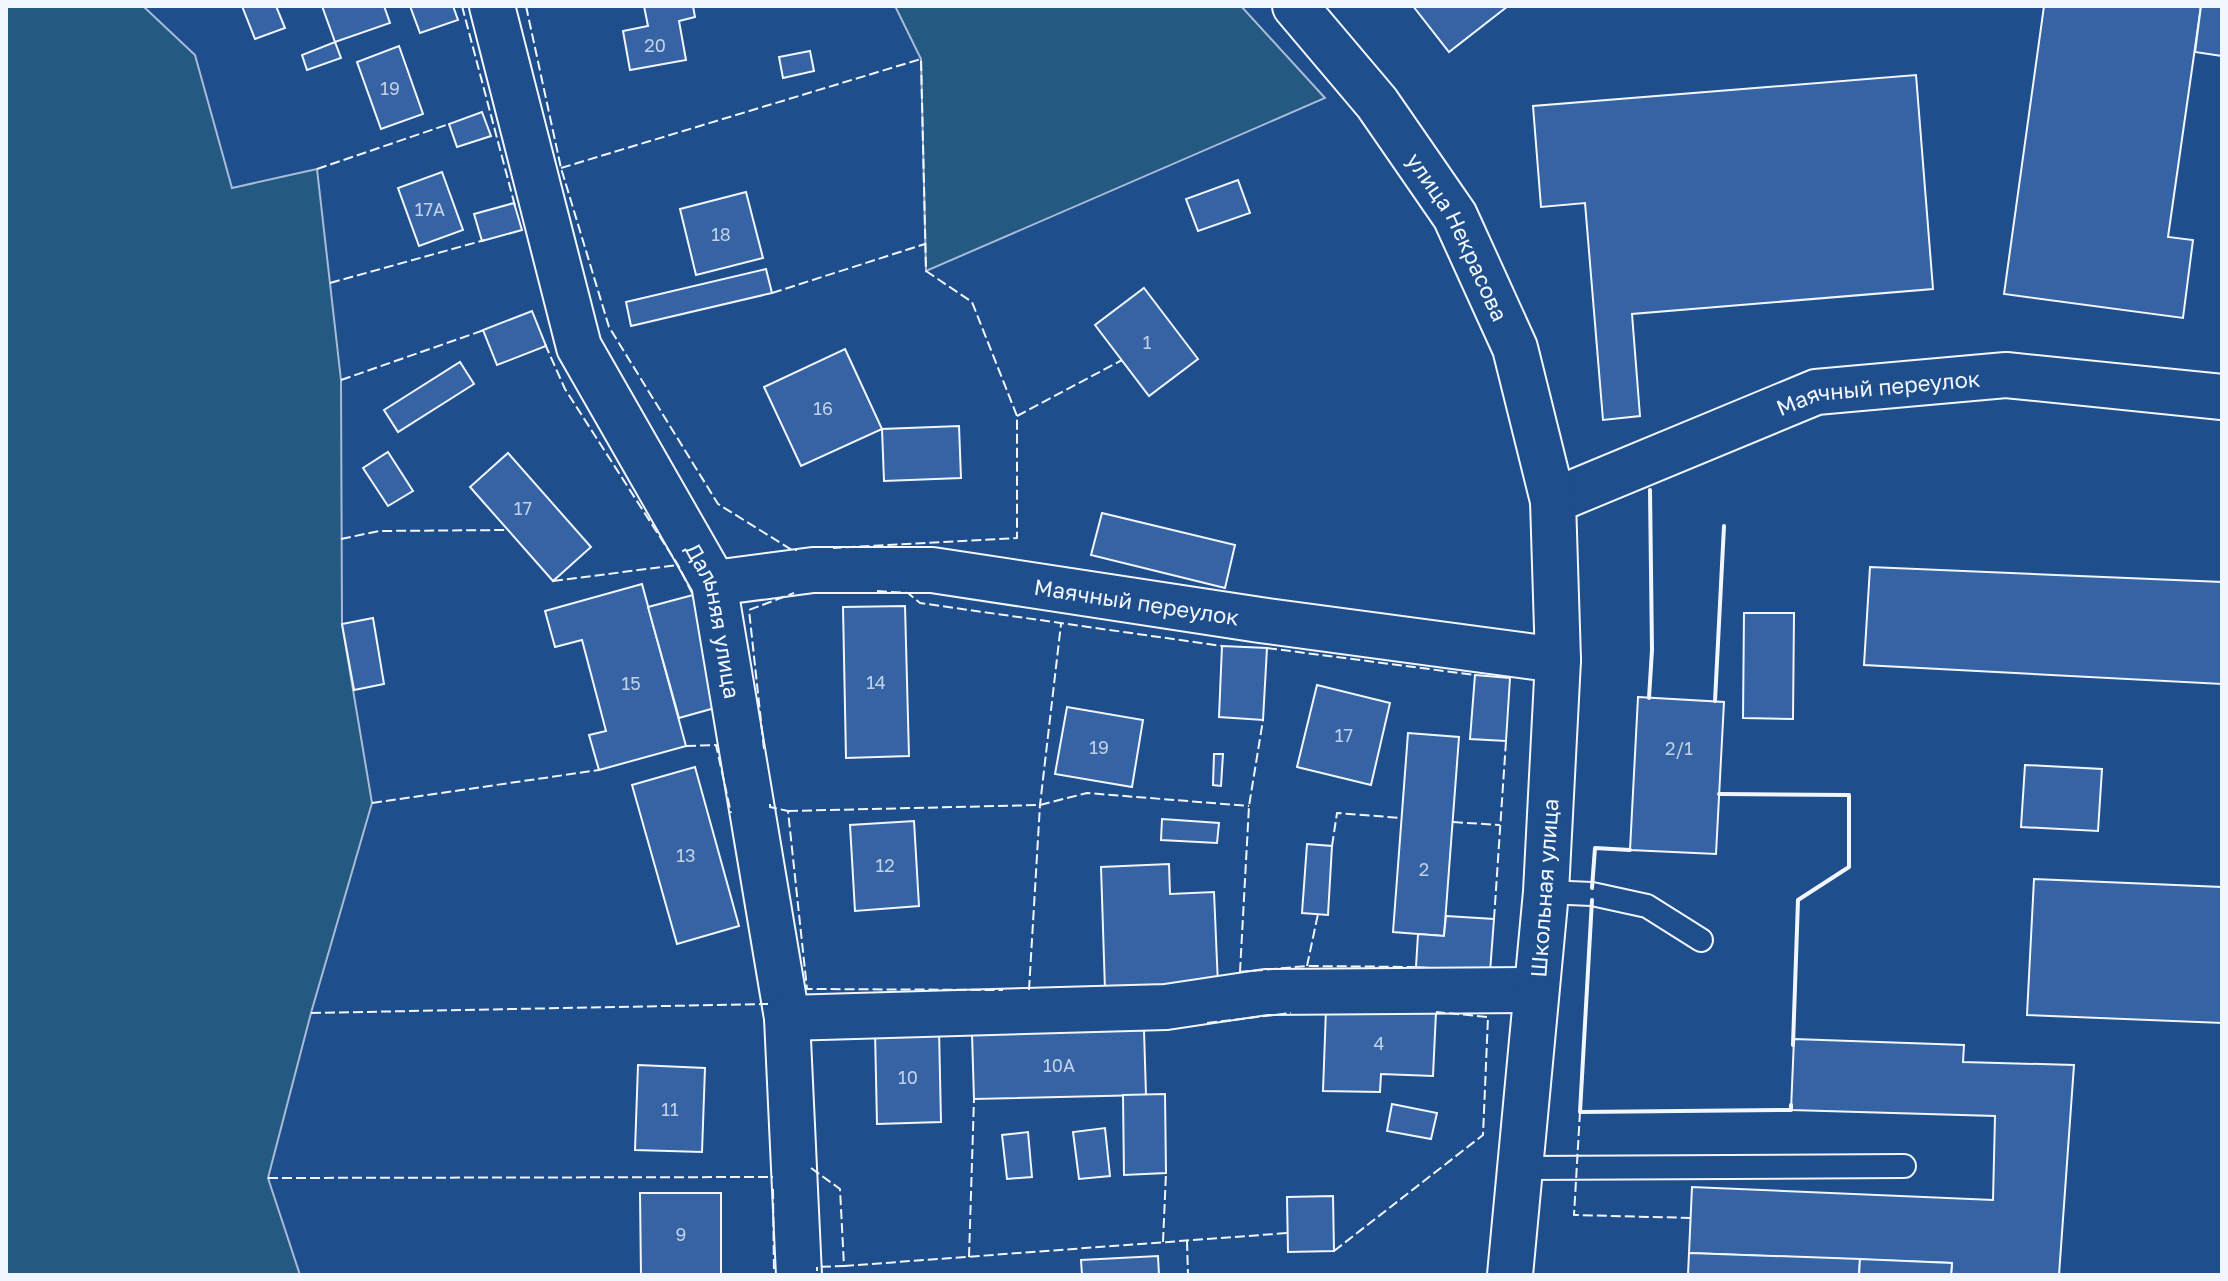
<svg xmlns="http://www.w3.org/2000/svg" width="2228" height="1281" font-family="'Golos Text',sans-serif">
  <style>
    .green { fill: #245a82; stroke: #a8bbd7; stroke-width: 2 }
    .building { fill: #3563a3; stroke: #f2f6ff; stroke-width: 2 }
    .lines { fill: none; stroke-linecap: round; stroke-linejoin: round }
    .service-casing { stroke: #f2f6ff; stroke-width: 26 }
    .minor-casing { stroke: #f2f6ff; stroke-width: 48 }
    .tertiary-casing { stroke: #f2f6ff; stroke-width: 48 }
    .service { stroke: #1f4e8c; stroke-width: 22 }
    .minor { stroke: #1f4e8c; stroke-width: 44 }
    .tertiary { stroke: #1f4e8c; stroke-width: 44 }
    .fence { stroke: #f2f6ff; stroke-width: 2; stroke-dasharray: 10 4; stroke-linecap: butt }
    .wall { stroke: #f2f6ff; stroke-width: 4 }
    .labels { text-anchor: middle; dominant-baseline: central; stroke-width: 6; stroke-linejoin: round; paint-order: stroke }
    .number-label { font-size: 18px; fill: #c3d1e8 }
    .street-label { font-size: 22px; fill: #f2f6ff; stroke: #1f4e8c }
  </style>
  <rect width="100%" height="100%" fill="#1f4e8c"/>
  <!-- green -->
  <g class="green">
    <path d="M6,6h137l52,49 37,133 85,-19 24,211 1,244 30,179 -61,210 -43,165 32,97h-294z"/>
    <path d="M895,6h346l84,92 -399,173 -5,-212z"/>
  </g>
  <!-- building -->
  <g class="building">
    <path d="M242,6h34l9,22 -30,11z"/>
    <path d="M322,6h62l6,17 -55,19z"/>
    <path d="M410,6h43l5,14 -38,13z"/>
    <path d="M644,6h49l2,11 -16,4 7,39 -56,10 -7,-39 25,-5z"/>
    <path d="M1413,6h95l-59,46z"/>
    <path d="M2044,6h157l-33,231 25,3 -10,78 -179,-24z"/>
    <path d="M2201,6h21v50l-27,-4z"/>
    <path d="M335,42l6,16 -34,12 -5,-15z"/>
    <path d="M399,46l24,68 -42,15 -24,-67z"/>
    <path d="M810,51l4,20 -31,7 -4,-21z"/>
    <path d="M1916,75l17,214 -301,25 8,102 -37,4 -18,-217 -44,4 -8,-101z"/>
    <path d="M482,112l9,24 -34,11 -8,-23z"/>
    <path d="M442,172l21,58 -44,16 -21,-58z"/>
    <path d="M1238,180l12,33 -52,18 -12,-32z"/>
    <path d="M746,192l17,66 -67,17 -16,-66z"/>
    <path d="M514,203l8,27 -40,11 -8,-27z"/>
    <path d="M766,269l6,24 -141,33 -5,-24z"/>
    <path d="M1144,288l54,71 -49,37 -54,-71z"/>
    <path d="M532,311l14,35 -49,19 -14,-35z"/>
    <path d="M845,349l37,80 -81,37 -37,-79z"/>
    <path d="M460,362l14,22 -76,48 -14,-22z"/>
    <path d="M959,426l2,52 -77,3 -2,-52z"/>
    <path d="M388,452l25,39 -25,15 -25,-38z"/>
    <path d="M508,453l83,94 -38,34 -83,-94z"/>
    <path d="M1102,513l133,32 -10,43 -134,-33z"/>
    <path d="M1870,567l352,15v102l-358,-19z"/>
    <path d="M642,584l44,162 -87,24 -10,-35 17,-4 -24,-91 -27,7 -10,-36z"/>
    <path d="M693,595l15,54 21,55 -50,14 -31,-111z"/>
    <path d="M905,606l4,150 -63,2 -3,-151z"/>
    <path d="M1744,613h50l-1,106 -50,-1z"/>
    <path d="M373,618l11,66 -30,6 -12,-66z"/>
    <path d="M1222,646l45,2 -4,72 -44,-3z"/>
    <path d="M1475,675l35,3 -4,63 -36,-2z"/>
    <path d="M1317,685l73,18 -19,82 -74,-18z"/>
    <path d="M1638,697l86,5 -8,152 -86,-4z"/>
    <path d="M1067,707l76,13 -11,67 -77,-13z"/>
    <path d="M1408,733l51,4 -15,199 -51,-4z"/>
    <path d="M1214,754h9l-2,32 -8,-1z"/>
    <path d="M2025,765l77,4 -4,62 -77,-4z"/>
    <path d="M695,767l44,159 -62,18 -45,-159z"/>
    <path d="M1162,819l57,4 -2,20 -56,-3z"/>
    <path d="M914,821l5,85 -64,5 -5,-86z"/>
    <path d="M1307,844l25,2 -4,69 -26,-2z"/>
    <path d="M1169,864l1,30 44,-2 4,93 -113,5 -4,-123z"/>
    <path d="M2034,879l188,8v136l-195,-8z"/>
    <path d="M1446,916l48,3 -4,53 -74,-5 2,-33 26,2z"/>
    <path d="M1326,1009l110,3 -3,64 -52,-2 -1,18 -57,-1z"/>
    <path d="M939,1029l2,93 -64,2 -2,-93z"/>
    <path d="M1144,1030l2,65 -172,4 -2,-65z"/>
    <path d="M1794,1039l170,6 -1,17 111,3 -15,210h-108l1,-12 -263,-10 3,-66 301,13 2,-84 -204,-6z"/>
    <path d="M638,1065l67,3 -3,84 -67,-2z"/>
    <path d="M1165,1094l1,79 -42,2 -1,-80z"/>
    <path d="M1392,1104l45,9 -6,26 -44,-8z"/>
    <path d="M1105,1128l5,48 -31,3 -6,-47z"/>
    <path d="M1028,1132l4,45 -25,2 -5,-44z"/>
    <path d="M640,1193h81v82h-80z"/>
    <path d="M1333,1196l1,55 -46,1 -1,-55z"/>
    <path d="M1689,1253l171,6 -1,16h-171z"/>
    <path d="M1158,1256l1,19h-77l-1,-15z"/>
    <path d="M1860,1259l92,4 -1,12h-92z"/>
  </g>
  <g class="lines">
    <defs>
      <g id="service">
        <path d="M1546,892l46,2 55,12 54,34"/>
        <path d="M1520,1168l384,-2"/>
      </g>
      <g id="minor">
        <path id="s1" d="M492,6l87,341 135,236 73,435 12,257"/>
        <path id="s2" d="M1553,501l263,-109 190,-17 216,22"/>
        <path id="s3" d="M714,583l99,-13h119l328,50 298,40"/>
        <path d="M787,1018l379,-11 100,-15 270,-2"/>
      </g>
      <g id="tertiary">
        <path id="s4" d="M1295,6l82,97 78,113 60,132 38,153 5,159 -12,232 -36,383"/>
      </g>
    </defs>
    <!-- service casing -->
    <use href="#service" class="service-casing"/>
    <!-- minor casing -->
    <use href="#minor" class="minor-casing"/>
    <!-- tertiary casing -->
    <use href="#tertiary" class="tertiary-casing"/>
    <!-- service -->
    <use href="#service" class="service"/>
    <!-- minor -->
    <use href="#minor" class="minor"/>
    <!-- tertiary -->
    <use href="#tertiary" class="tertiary"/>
    <!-- fence -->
    <g class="fence">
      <path d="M462,6l53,200"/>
      <path d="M526,6l35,162 48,159 109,177 74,46h5"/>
      <path d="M561,168l360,-109 5,212 46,31 45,114v122l-184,10"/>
      <path d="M317,169l132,-45"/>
      <path d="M330,283l155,-43"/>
      <path d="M772,293l153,-49"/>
      <path d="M545,344l20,45 113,176 15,30"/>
      <path d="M341,380l146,-51"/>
      <path d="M1017,416l105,-56"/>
      <path d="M341,539l38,-8 129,-1"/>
      <path d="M553,581l125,-16"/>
      <path d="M877,591l31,2 12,10 302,43"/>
      <path d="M1267,648l208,27"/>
      <path d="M686,746l30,-1 15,68"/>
      <path d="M764,749l-15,-139 45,-17"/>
      <path d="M372,803l227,-33"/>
      <path d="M770,804v3l18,4 19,178 196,1"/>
      <path d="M788,811l252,-6 47,-12 162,13"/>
      <path d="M1453,822l47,3"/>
      <path d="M1332,846l5,-33 65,5"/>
      <path d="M1494,919l12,-178"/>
      <path d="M1307,966l11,-52"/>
      <path d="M1239,972l68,-6 109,1"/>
      <path d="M1240,972l9,-166 14,-86"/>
      <path d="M1029,990l11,-185 21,-181"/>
      <path d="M311,1013l457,-9"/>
      <path d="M1207,1023l84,-10"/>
      <path d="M1580,1112l-6,103 118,3"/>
      <path d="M811,1168l29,21 4,77 -27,1v4"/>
      <path d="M268,1178l505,-1"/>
      <path d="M773,1189l1,86"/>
      <path d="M1187,1241l1,34"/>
      <path d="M1163,1242l3,-69"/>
      <path d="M1334,1251l149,-116 5,-118 -52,-5"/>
      <path d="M969,1257l5,-158"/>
      <path d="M844,1266l444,-33"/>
    </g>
    <!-- wall -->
    <g class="wall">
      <path d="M1649,698l3,-48 -2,-160"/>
      <path d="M1715,701l9,-175"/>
      <path d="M1719,794l130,1v72l-51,33 -5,145"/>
      <path d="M1592,888l3,-40 35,2"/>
      <path d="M1592,900l-12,212 211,-2v-5"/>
    </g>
  </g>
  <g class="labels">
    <!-- number labels -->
    <g class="number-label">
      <text x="655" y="45">20</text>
      <text x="390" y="88">19</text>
      <text x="430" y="209">17А</text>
      <text x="721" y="234">18</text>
      <text x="1147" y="342">1</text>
      <text x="823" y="408">16</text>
      <text x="523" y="508">17</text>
      <text x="876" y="682">14</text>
      <text x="631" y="683">15</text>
      <text x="1344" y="735">17</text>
      <text x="1099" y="747">19</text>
      <text x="1679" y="748">2/1</text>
      <text x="686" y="855">13</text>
      <text x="885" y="865">12</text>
      <text x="1424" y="869">2</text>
      <text x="1379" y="1043">4</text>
      <text x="1059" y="1065">10А</text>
      <text x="908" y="1077">10</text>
      <text x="670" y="1109">11</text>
      <text x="681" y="1234">9</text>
    </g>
    <!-- street labels -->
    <g class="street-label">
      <text stroke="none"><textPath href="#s4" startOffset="284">улица Некрасова</textPath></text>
      <text stroke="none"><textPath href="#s2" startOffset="346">Маячный переулок</textPath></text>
      <text stroke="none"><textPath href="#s3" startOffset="426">Маячный переулок</textPath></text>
      <text stroke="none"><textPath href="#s1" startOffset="660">Дальняя улица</textPath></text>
      <text transform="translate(1544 888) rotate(-86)">Школьная улица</text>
    </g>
  </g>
  <!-- border -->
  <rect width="2228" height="1281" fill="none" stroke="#f2f6ff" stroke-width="16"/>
</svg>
